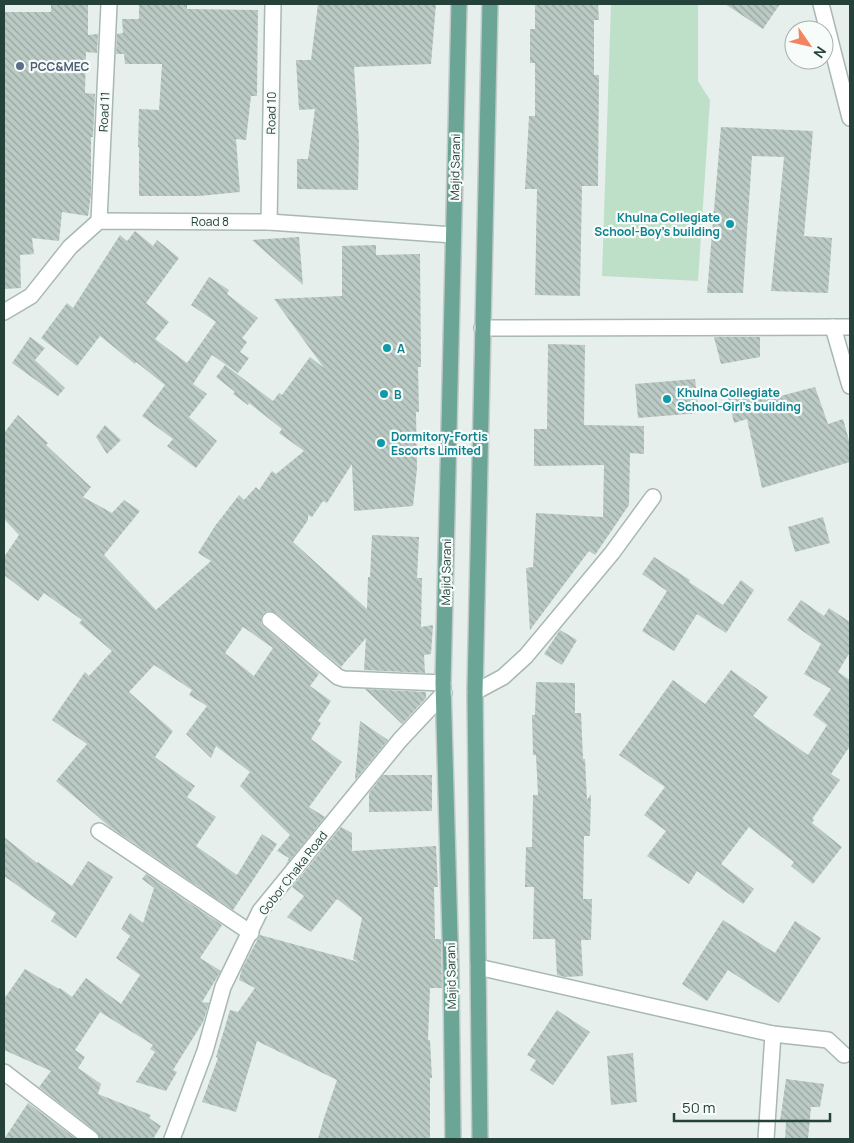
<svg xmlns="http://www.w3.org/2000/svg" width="854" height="1143" font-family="Manrope,sans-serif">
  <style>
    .green { fill: #bfe0c8 }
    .building { fill: url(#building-back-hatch); fill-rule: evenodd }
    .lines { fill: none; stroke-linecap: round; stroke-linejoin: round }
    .minor-casing { stroke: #a8b8b2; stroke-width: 18 }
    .major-casing { stroke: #c2cac8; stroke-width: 18 }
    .minor { stroke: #fff; stroke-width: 15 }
    .major { stroke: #6aa596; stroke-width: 15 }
    .service-dot { fill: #5c6f8a; stroke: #f7fbf9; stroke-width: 2 }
    .culture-dot { fill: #0f9aa8; stroke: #f7fbf9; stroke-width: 2 }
    .labels { text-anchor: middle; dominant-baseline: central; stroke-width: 4.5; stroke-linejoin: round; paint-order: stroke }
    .service-label { font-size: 12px; font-weight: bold; fill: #4e5e75; stroke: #f7fbf9; text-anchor: start }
    .street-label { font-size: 12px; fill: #24423a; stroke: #f7fbf9 }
    .culture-label { font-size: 12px; font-weight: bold; fill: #0d838f; stroke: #f7fbf9; text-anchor: start }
  </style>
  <defs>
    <pattern id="building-back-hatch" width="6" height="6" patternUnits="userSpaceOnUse" patternTransform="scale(1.25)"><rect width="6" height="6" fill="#bbcac4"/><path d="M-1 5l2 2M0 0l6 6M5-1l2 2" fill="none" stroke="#98a6a0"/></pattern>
  </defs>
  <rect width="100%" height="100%" fill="#e6efeb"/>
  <!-- green -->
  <path class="green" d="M611,4h87v77l12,19 -12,181 -96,-5z"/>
  <!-- building -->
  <g class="building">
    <path d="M51,4h37v31l10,-1 -1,19 -11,-1 -1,41 10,1 -2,43h-2v57l-3,22 -26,-4 -3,29 -27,-3 2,16 -14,1 1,33 -17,1v-277h47z"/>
    <path d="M139,4h48v5l71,1 -1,86h-6l-5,44 -10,-1 4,53 -41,4h-60v-49h-1l1,-38 20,1 3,-46h-37l-1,-10h-8l1,-20 6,-1 -1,-14h17z"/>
    <path d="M318,4h118l-5,60 -77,3 5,75 -1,48 -61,-1v-30h11l7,-50 -16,1 -3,-50h15z"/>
    <path d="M535,4h63l1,16h-5v55h5l-1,111h-16l-2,110 -45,-1 2,-106h-12l4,-73h6v-53h-5v-34h5z"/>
    <path d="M725,4h55l-17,25z"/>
    <path d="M721,127l92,4 -9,105 28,2 -4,55 -57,-2 13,-134 -32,-1 -9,137h-36z"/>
    <path d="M135,231l18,15 4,-6 22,18 -33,45 23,19 -14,17 32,24 29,-41 -25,-17 18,-28 20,13 -2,4 31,24 -16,20 5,4 -7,10 9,6 -11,15 -26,-18 -19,29 14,10 -18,23 28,24 -21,27 -29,-22 6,-7 -31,-23 23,-31 -29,-23 -1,2 -35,-28 -23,30 -36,-28 26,-35 6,5 47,-73 7,6z"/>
    <path d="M299,237l4,48 -51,-45z"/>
    <path d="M376,245v10l44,-1 1,113h-3l1,45h-3l1,57 -4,37 -59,5 -2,-47 -25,39 -4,-2 -11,16 -4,-2v5l-15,22 74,67 1,-32h2l2,-42 47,2 -2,41h5l-1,49 12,-2 -2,29 -7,1 1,18 -61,-3 2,-32 -25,29 -65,-54 -9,-2 -4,3 -2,9 3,4 55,47 -9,12 21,15 -13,20 3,2 -10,16 31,23 -33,45 16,10 -39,48 3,-7 -12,-7 13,-16 -50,-49 10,-14 -34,-26 -5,12 -25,-24 21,-28 -18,-11 3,-5 -38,-25 -25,27 44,39 -18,26 40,29 -8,11 29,20 -20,29 41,29 25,-41 15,10 -44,66 -123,-83 -54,-46 31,-37 -35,-24 33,-48 4,4 23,-25 -33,-28 3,-3 -38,-27 -6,8 -34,-26v-18l15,-22 -15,-16v-86l14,-18 30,28 -2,2 45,42 -8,10 29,16 12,-13 16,11 -36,44 52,55 55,-49 -13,-8 17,-27 24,-31 5,5 12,-13 3,3 13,-19 4,3 28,-23 -25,-18 3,-4 -33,-26 -1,2 -15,-11 2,-2 -19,-15 9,-12 48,36 6,-8 3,2 28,-38 14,11 -50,-69 68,-3v-50zM243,627l30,21 -19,28 -29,-23z"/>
    <path d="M30,337l15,11 -10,12 30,28 -7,8 -46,-33z"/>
    <path d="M714,337h46v20l-39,7z"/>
    <path d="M548,344l37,1 -1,80 60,1v28l-14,-1 -1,52 -34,50 -6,-4 -59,79 -4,-62 7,-1 3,-54 67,4 1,-52 -70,1v-37h13z"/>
    <path d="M695,379l4,34 -61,5 -3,-34z"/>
    <path d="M815,387l13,37 15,-5 7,25v18l-88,26 -15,-69 -13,4 -6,-26 36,-9 1,12z"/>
    <path d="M105,425l16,15 -14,14 -11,-17z"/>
    <path d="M823,517l7,26 -35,9 -7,-25z"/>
    <path d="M654,557l36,23 -1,2 34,23 18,-25 13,10 -28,43 -29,-19 -23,37 -32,-20 25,-40 -25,-17z"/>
    <path d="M801,600l23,16 5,-8 21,14v30l-12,20 12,8v66l-19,28 9,6 -28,39 2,1 -2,3 30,24 -29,37 -22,-18 3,-4 -45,-35 -28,37 33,25 -11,15 -46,-33 -8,13 -42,-28 19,-25 -22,-16 21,-28 -46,-32 54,-75 32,24 26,-34 37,27 -15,19 55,39 19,-30 -14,-10 18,-26 -27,-15 17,-30 -34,-24z"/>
    <path d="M560,630l17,10 -15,25 -18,-11z"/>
    <path d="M536,682l39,1v30h6l2,46h2l2,41 4,-6 -1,42h-6l-1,63h9l-1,41h-10l2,36 -18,1 -8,-2 -2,-36h-22l1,-52h-9l1,-40h6l1,-52h5l-2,-40h-3l-1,-40h3z"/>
    <path d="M365,689l61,3v6l-24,26z"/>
    <path d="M360,721l28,19 -33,40z"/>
    <path d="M383,775h49v36l-63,1v-19z"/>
    <path d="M341,827l11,6v18l84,-5 2,41h-4l1,52h6l1,49h-12l-2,52h2l2,38h-2v61h-112l6,-21 13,-38 -80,-39 -21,71 -34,-10 16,-44 -2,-1 14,-47 8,2 17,-24 -16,-8 3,-11 18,-34 99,27 -6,-3 9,-41 -25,-19 -26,33 -24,-15 17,-21 -12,-9z"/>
    <path d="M4,837l33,26 1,-1 34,24 16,-25 25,16 -37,61 -25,-17 5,-8 -52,-37z"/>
    <path d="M146,874l76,51 -22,33 21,13 -19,31 7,1 -6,19 -30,48 4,2 -11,19 -30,-9 19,-30 -5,-3 3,-4 -53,-33 -25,38 10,7 -7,11 23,16 -3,10 53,21 -2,3 12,8 -8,13h-53l-3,-7 -58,-45 12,-16 -47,-21v-51l21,-30 34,20 1,-1 12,9 14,-19 35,26 19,-29 -24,-17 14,-22 -9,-7 9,-16 13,10 11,-35 -12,-9z"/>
    <path d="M723,920l52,33 20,-32 26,17 -42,65 -51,-33 -21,31 -25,-17z"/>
    <path d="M557,1010l33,22 -37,53 -23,-15 6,-10 -9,-5z"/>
    <path d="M633,1053l4,49 -26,3 -4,-49z"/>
    <path d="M786,1079l38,5 -4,23h-9l-3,32h-23l1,-17 -6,-1z"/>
    <path d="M28,1103l48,36h-72z"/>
  </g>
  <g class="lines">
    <defs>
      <g id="minor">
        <path d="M821,4l29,114"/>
        <path d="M99,221l10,-217"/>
        <path d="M269,222l4,-218"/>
        <path d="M4,312l27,-16 39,-49 29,-26 170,1 184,13"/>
        <path d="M833,327l17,59"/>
        <path d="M482,328l368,-1"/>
        <path d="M270,620l68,57 6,2 99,4"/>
        <path d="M475,692l28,-15 23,-21 86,-103 41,-56"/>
        <path d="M99,831l152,102"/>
        <path d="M478,967l295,67 -7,105"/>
        <path d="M773,1034l55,6 16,15"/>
        <path d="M4,1072l87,67"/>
        <path d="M172,1139l33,-88 18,-64 37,-76 140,-171 44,-47"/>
      </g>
      <g id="major">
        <path d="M453,1139l-2,-167 -8,-289 16,-679"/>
        <path d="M480,1139l-5,-447 15,-688"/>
      </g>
    </defs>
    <!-- minor casing -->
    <use href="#minor" class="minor-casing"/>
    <!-- major casing -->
    <use href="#major" class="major-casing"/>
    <!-- minor -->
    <use href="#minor" class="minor"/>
    <!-- major -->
    <use href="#major" class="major"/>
  </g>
  <!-- markers -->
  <circle class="service-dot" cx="20" cy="66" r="5"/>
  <g class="culture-dot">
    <circle cx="730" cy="224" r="5"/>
    <circle cx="387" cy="348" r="5"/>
    <circle cx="384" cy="394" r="5"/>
    <circle cx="667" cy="399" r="5"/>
    <circle cx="381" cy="443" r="5"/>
  </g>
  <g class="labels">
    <!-- service labels -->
    <g class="service-label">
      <text x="30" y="66">PCC&amp;MEC</text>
    </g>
    <!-- street labels -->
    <g class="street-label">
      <text transform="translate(104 112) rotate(-87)">Road 11</text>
      <text transform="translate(271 113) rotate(-89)">Road 10</text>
      <text transform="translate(455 167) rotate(-89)">Majid Sarani</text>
      <text x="210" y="221">Road 8</text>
      <text transform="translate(446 572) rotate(-89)">Majid Sarani</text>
      <text transform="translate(293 873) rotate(-52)">Gobor Chaka Road</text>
      <text transform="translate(451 976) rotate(-91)">Majid Sarani</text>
    </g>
    <!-- culture labels -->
    <g class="culture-label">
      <text x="720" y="217" text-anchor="end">Khulna Collegiate<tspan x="720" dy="14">School-Boy's building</tspan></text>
      <text x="397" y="348">A</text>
      <text x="677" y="392">Khulna Collegiate<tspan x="677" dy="14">School-Girl's building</tspan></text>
      <text x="394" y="394">B</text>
      <text x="391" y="436">Dormitory-Fortis<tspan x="391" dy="14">Escorts Limited</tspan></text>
    </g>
  </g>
  <!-- border -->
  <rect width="854" height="1143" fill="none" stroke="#24423a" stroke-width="10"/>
  <!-- north arrow -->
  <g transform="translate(809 45) rotate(124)"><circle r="24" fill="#f7fbf9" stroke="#a3b1ad"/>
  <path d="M0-4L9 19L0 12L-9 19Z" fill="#f4845f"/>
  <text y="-8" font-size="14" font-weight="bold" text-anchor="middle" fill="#24423a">N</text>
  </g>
  <!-- scale -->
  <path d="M674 1113v8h156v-8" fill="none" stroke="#24423a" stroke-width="2.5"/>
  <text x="682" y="1113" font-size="15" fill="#24423a" stroke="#f7fbf9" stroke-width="4" paint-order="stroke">50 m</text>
</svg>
